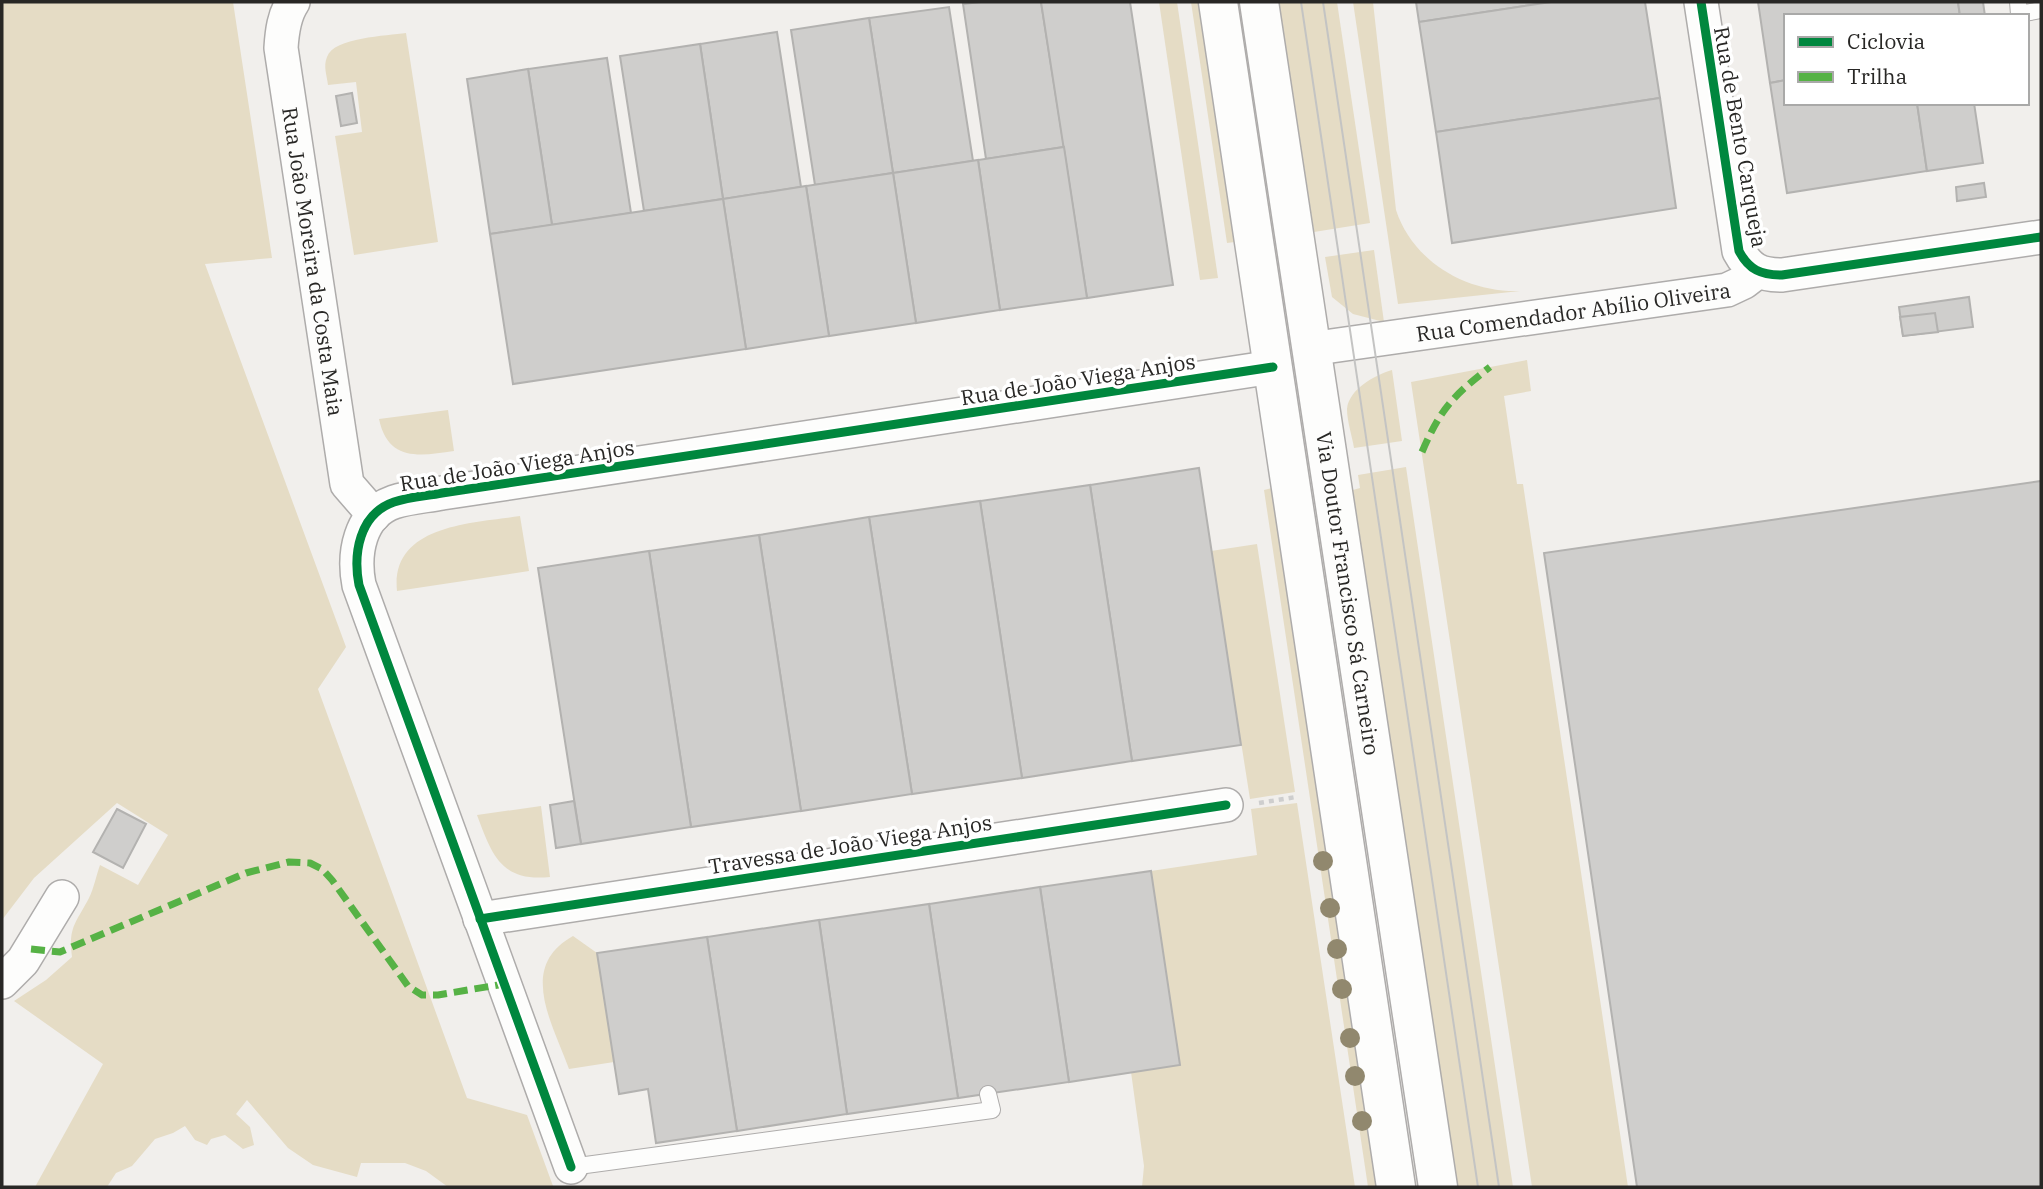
<svg xmlns="http://www.w3.org/2000/svg" width="2043" height="1189" font-family="'IBM Plex Serif',serif">
  <style>
    .green { fill: #e5dcc5 }
    .building { fill: #cfcecc; stroke: #b3b2b0; stroke-width: 2 }
    .lines { fill: none; stroke-linecap: round; stroke-linejoin: round }
    .service-casing { stroke: #aeacab; stroke-width: 18 }
    .minor-casing { stroke: #aeacab; stroke-width: 36 }
    .secondary-casing { stroke: #aeacab; stroke-width: 41 }
    .path { stroke: #cecece; stroke-width: 4.5; stroke-dasharray: 5 5; stroke-linecap: butt }
    .service { stroke: #fdfdfc; stroke-width: 16 }
    .minor { stroke: #fdfdfc; stroke-width: 33 }
    .secondary { stroke: #fdfdfc; stroke-width: 38 }
    .tram { stroke: #c4c4c3; stroke-width: 2 }
    .quiet { stroke: #56b245; stroke-width: 7; stroke-dasharray: 14 7; stroke-linecap: butt }
    .cycleway-casing { stroke: #fff; stroke-width: 13 }
    .cycleway { stroke: #00873e; stroke-width: 9 }
    .tree { fill: #91886e }
    .labels { text-anchor: middle; dominant-baseline: central; stroke-width: 7; stroke-linejoin: round; paint-order: stroke }
    .street-label { font-size: 21px; fill: #282725; stroke: #fff }
  </style>
  <rect width="100%" height="100%" fill="#f1efec"/>
  <!-- green -->
  <g class="green">
    <path d="M2,2h231l39,256 -67,6 141,383 -28,42 149,409 60,17 26,71 -105,1 -22,-16 -21,-8h-44l-4,14 -44,-12 -25,-17 -41,-48 -11,14 14,13 4,18 -11,4 -18,-14 -14,4 -4,6 -12,-5 -10,-14 -12,7 -18,6 -23,27 -16,7 -9,14h-72l68,-123 -89,-63 32,-21 26,-23c-4,-30 4,-34 17,-59 5,-10 7,-22 11,-33l38,20 30,-50 -51,-32 -83,75 -32,42z"/>
    <path d="M1159,2h18l41,276 -18,2z"/>
    <path d="M1191,2h8l36,240 -8,1z"/>
    <path d="M1279,2h58l33,221 -56,9z"/>
    <path d="M1353,2h20l23,208c17,52 71,83 124,81l-122,13z"/>
    <path d="M406,33l32,209 -84,13 -19,-119 27,-4 -6,-50 -28,3c-1,-9 -5,-19 -1,-28 7,-20 60,-21 79,-24z"/>
    <path d="M1374,250l10,72 -31,-8 -21,-17 -7,-40z"/>
    <path d="M1527,360l4,31 -27,5 13,88h6l105,703h-96l-121,-805z"/>
    <path d="M1392,370l10,71 -48,7c-2,-12 -7,-27 -7,-39 2,-20 28,-34 45,-39z"/>
    <path d="M448,410l6,41c-34,5 -66,11 -75,-32z"/>
    <path d="M1406,467l107,720h-56l-104,-697 7,-2 -2,-13z"/>
    <path d="M1272,488l105,699h-9l-104,-697z"/>
    <path d="M520,516l9,55 -132,20c-7,-67 77,-68 123,-75z"/>
    <path d="M1257,544l38,248 -45,7 -39,-248z"/>
    <path d="M1297,803l58,384h-213l2,-21 -13,-94 49,-7 -29,-194 106,-16 -6,-46z"/>
    <path d="M541,806l9,71c-49,5 -58,-22 -73,-62z"/>
    <path d="M573,936l24,17 17,109 -45,7c-16,-45 -52,-102 4,-133z"/>
  </g>
  <!-- building -->
  <g class="building">
    <path d="M981,2h60l23,145 -78,12 -23,-155z"/>
    <path d="M1041,2h89l43,283 -86,13z"/>
    <path d="M1416,2h135l-132,20z"/>
    <path d="M1551,2h94l15,96 -224,34 -17,-110z"/>
    <path d="M1758,2h200l2,14h-174v64l-16,3z"/>
    <path d="M1958,2h25l2,14h-25z"/>
    <path d="M949,7l24,154 -80,12 -24,-155z"/>
    <path d="M869,18l24,155 -78,12 -24,-155z"/>
    <path d="M777,32l24,155 -78,12 -23,-155z"/>
    <path d="M700,44l23,155 -79,12 -24,-155z"/>
    <path d="M607,58l24,155 -79,12 -24,-156z"/>
    <path d="M528,69l24,156 -62,9 -23,-155z"/>
    <path d="M1786,80v23h131l10,68 -140,22 -17,-110z"/>
    <path d="M352,93l5,30 -16,3 -5,-30z"/>
    <path d="M1660,98l16,110 -224,35 -16,-111z"/>
    <path d="M1917,103h57l9,60 -56,8z"/>
    <path d="M1064,147l23,151 -87,12 -22,-150z"/>
    <path d="M978,160l22,150 -84,13 -23,-150z"/>
    <path d="M893,173l23,150 -87,13 -23,-150z"/>
    <path d="M1984,183l2,14 -29,4 -1,-14z"/>
    <path d="M806,186l23,150 -83,13 -23,-150z"/>
    <path d="M723,199l23,150 -233,35 -23,-150z"/>
    <path d="M1969,297l4,30 -70,9 -4,-29z"/>
    <path d="M1935,313l3,19 -35,4 -3,-19z"/>
    <path d="M1199,468l42,277 -109,16 -42,-276z"/>
    <path d="M2041,481v706h-404l-93,-634z"/>
    <path d="M1090,485l42,276 -110,17 -42,-277z"/>
    <path d="M980,501l42,277 -110,16 -43,-277z"/>
    <path d="M869,517l43,277 -111,17 -42,-276z"/>
    <path d="M759,535l42,276 -110,16 -42,-276z"/>
    <path d="M649,551l42,276 -110,17 -43,-276z"/>
    <path d="M574,801l7,43 -25,4 -6,-43z"/>
    <path d="M117,809l29,15 -23,44 -30,-16z"/>
    <path d="M1151,871l29,194 -111,17 -29,-195z"/>
    <path d="M1040,887l29,195 -111,16 -29,-194z"/>
    <path d="M929,904l29,194 -111,16 -28,-194z"/>
    <path d="M819,920l28,194 -110,17 -30,-194z"/>
    <path d="M707,937l30,194 -81,12 -8,-54 -29,5 -22,-141z"/>
  </g>
  <g class="lines">
    <defs>
      <g id="service">
        <path d="M2018,2l1,12 22,-4"/>
        <path d="M571,1167l421,-57 -4,-16"/>
      </g>
      <g id="minor">
        <path id="s1" d="M293,2c-9,13 -11,30 -12,46l66,436 27,31"/>
        <path d="M1701,2l38,249c10,19 22,24 43,24l259,-38"/>
        <path id="s2" d="M1310,349l417,-59 17,-8 13,-10"/>
        <path d="M480,919l746,-114"/>
        <path d="M2,982l21,-21 39,-64"/>
        <path d="M571,1167l-212,-582c-6,-31 0,-71 35,-83 15,-5 32,-6 48,-9l831,-126"/>
      </g>
      <g id="secondary">
        <path d="M1218,2l178,1185"/>
        <path id="s3" d="M1259,2l179,1185"/>
      </g>
    </defs>
    <!-- service casing -->
    <use href="#service" class="service-casing"/>
    <!-- minor casing -->
    <use href="#minor" class="minor-casing"/>
    <!-- secondary casing -->
    <use href="#secondary" class="secondary-casing"/>
    <!-- path -->
    <path class="path" d="M1259,803l37,-6"/>
    <!-- service -->
    <use href="#service" class="service"/>
    <!-- minor -->
    <use href="#minor" class="minor"/>
    <!-- secondary -->
    <use href="#secondary" class="secondary"/>
    <!-- tram -->
    <g class="tram">
      <path d="M1301,2l177,1185"/>
      <path d="M1323,2l176,1185"/>
    </g>
    <!-- quiet -->
    <g class="quiet">
      <path d="M1422,452c19,-44 31,-56 68,-85"/>
      <path d="M31,949l29,3 186,-79 43,-11 21,1 12,6 10,11 76,106 14,9h16l66,-11"/>
    </g>
    <defs>
      <g id="cycleway">
        <path d="M1701,2l38,249c10,19 22,24 43,24l259,-38"/>
        <path d="M480,919l746,-114"/>
        <path d="M571,1167l-212,-582c-6,-31 0,-71 35,-83 15,-5 32,-6 48,-9l831,-126"/>
      </g>
    </defs>
    <!-- cycleway casing -->
    <use href="#cycleway" class="cycleway-casing"/>
    <!-- cycleway -->
    <use href="#cycleway" class="cycleway"/>
  </g>
  <!-- trees -->
  <g class="tree">
    <circle cx="1323" cy="861" r="10"/>
    <circle cx="1330" cy="908" r="10"/>
    <circle cx="1337" cy="949" r="10"/>
    <circle cx="1342" cy="989" r="10"/>
    <circle cx="1350" cy="1038" r="10"/>
    <circle cx="1355" cy="1076" r="10"/>
    <circle cx="1362" cy="1121" r="10"/>
  </g>
  <g class="labels">
    <!-- street labels -->
    <g class="street-label">
      <text transform="translate(1741 137) rotate(80)">Rua de Bento Carqueja</text>
      <text stroke="none"><textPath href="#s1" startOffset="264">Rua João Moreira da Costa Maia</textPath></text>
      <text stroke="none"><textPath href="#s2" startOffset="266">Rua Comendador Abílio Oliveira</textPath></text>
      <text transform="translate(1078 379) rotate(-9)">Rua de João Viega Anjos</text>
      <text transform="translate(517 465) rotate(-9)">Rua de João Viega Anjos</text>
      <text stroke="none"><textPath href="#s3" startOffset="598">Via Doutor Francisco Sá Carneiro</textPath></text>
      <text transform="translate(850 844) rotate(-9)">Travessa de João Viega Anjos</text>
    </g>
  </g>
  <!-- border -->
  <rect width="2043" height="1189" fill="none" stroke="#282725" stroke-width="7"/>
  <!-- legend -->
  <rect x="1784" y="14" width="245" height="91" fill="#ffffff" stroke="#a9a9a8" stroke-width="2"/>
  <rect x="1798" y="37" width="35" height="10" fill="#00873e" stroke="#a9a9a8" stroke-width="2"/>
  <text x="1847" y="49" font-size="21" fill="#282725">Ciclovia</text>
  <rect x="1798" y="72" width="35" height="10" fill="#56b245" stroke="#a9a9a8" stroke-width="2"/>
  <text x="1847" y="84" font-size="21" fill="#282725">Trilha</text>
</svg>
